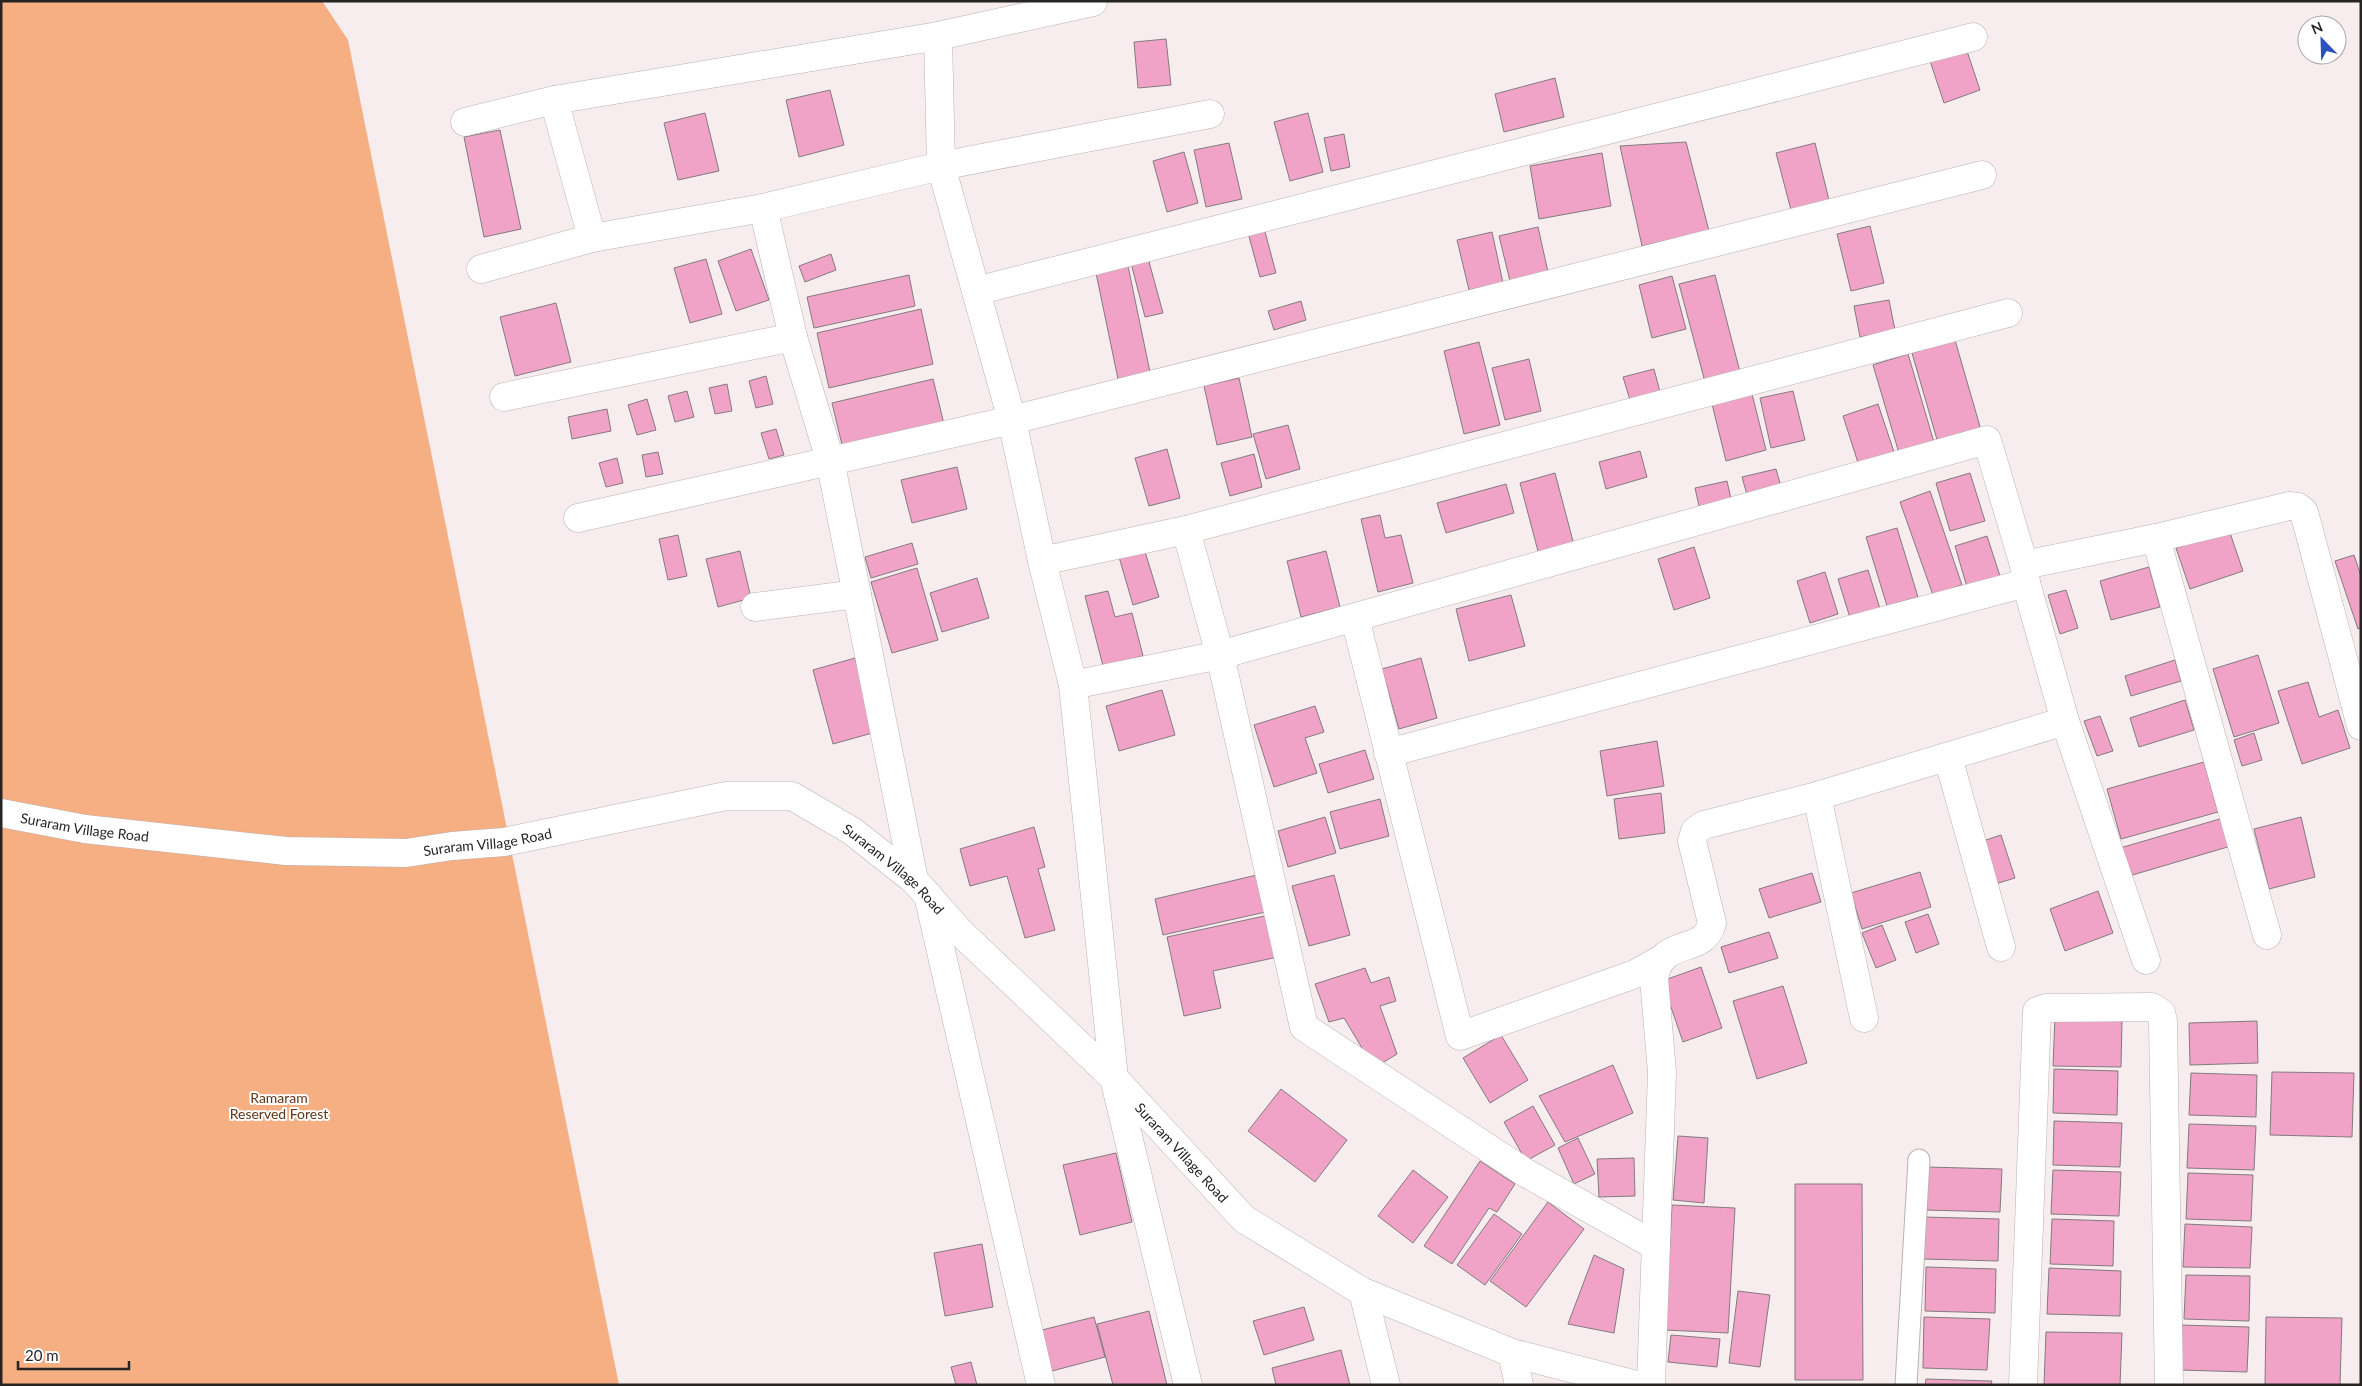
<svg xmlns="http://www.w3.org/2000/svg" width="2362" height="1386" font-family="Lato,sans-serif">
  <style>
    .forest { fill: #f6af82 }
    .building { fill: #f0a3c7; stroke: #837b7f }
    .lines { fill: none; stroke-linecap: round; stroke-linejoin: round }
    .lane-casing { stroke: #bbb1b2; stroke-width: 23 }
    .street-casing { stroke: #bbb1b2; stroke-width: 29 }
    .secondary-casing { stroke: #bbb1b2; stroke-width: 29 }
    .lane { stroke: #fff; stroke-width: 21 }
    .street { stroke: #fff; stroke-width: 28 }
    .secondary { stroke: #fff; stroke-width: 28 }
    .labels { text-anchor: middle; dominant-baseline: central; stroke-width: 4; stroke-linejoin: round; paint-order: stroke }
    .street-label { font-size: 14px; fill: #272424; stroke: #fff }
    .park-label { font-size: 14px; fill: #633515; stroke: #fff }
  </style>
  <rect width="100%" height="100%" fill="#f7edee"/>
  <!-- forest -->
  <path class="forest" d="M1,1h321l26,39 271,1345h-618z"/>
  <!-- building -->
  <g class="building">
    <path d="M1166,39l5,46 -33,3 -4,-46z"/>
    <path d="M1966,48l14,42 -36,13 -14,-42z"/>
    <path d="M1555,78l9,39 -60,15 -9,-38z"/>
    <path d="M830,90l14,55 -45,12 -13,-57z"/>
    <path d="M705,113l14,58 -41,9 -14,-57z"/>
    <path d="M1308,113l15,59 -33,9 -16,-59z"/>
    <path d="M500,130l21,99 -37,8 -20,-100z"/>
    <path d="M1344,134l6,33 -19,4 -7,-33z"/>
    <path d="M1686,142l23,89 -67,15 -22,-100z"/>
    <path d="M1229,143l13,56 -36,8 -12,-57z"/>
    <path d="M1815,143l14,57 -38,10 -15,-57z"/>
    <path d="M1184,152l14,51 -31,9 -14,-51z"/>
    <path d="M1602,153l9,53 -72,13 -9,-53z"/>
    <path d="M1870,226l14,57 -33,8 -14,-57z"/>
    <path d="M1538,227l10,45 -38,9 -11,-45z"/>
    <path d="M1264,228l12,45 -16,4 -12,-44z"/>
    <path d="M1492,232l11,51 -34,7 -12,-50z"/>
    <path d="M751,249l18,51 -33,11 -18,-50z"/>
    <path d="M831,254l5,16 -31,12 -6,-16z"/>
    <path d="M1148,258l15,55 -18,4 -14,-54z"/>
    <path d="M706,259l16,55 -32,9 -16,-55z"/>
    <path d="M1128,266l22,106 -32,7 -22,-106z"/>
    <path d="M909,275l6,31 -101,22 -7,-31z"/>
    <path d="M1715,275l25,97 -35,10 -26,-98z"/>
    <path d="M1672,276l14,53 -34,9 -13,-53z"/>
    <path d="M1889,300l6,30 -35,7 -6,-31z"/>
    <path d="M1301,301l5,19 -32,10 -6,-19z"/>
    <path d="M556,303l15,59 -56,14 -15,-59z"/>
    <path d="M921,309l12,55 -104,24 -12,-55z"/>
    <path d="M1955,340l28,97 -43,13 -28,-97z"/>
    <path d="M1479,342l21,83 -36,9 -20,-83z"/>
    <path d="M1908,354l28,95 -35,11 -28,-95z"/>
    <path d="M1529,359l12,52 -36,9 -13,-52z"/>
    <path d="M1654,369l6,23 -30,8 -7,-23z"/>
    <path d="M766,376l7,28 -17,4 -7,-27z"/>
    <path d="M1239,378l13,59 -35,8 -13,-59z"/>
    <path d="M933,379l12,49 -101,25 -12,-50z"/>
    <path d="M727,384l5,27 -17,3 -6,-26z"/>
    <path d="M687,391l7,26 -19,5 -7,-26z"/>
    <path d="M1793,391l12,49 -34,8 -11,-50z"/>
    <path d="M1752,394l14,56 -40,11 -14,-57z"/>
    <path d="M647,399l9,31 -19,5 -9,-30z"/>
    <path d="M1878,404l19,57 -36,11 -18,-56z"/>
    <path d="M607,409l4,22 -39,8 -4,-22z"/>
    <path d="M1288,425l12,44 -34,10 -13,-45z"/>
    <path d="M776,429l8,26 -15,4 -8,-26z"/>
    <path d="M1167,449l13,49 -31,8 -14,-48z"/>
    <path d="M1640,451l7,26 -41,12 -7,-27z"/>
    <path d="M658,452l5,22 -17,3 -4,-22z"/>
    <path d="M1254,454l8,33 -32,9 -9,-33z"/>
    <path d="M617,458l6,25 -17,4 -7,-24z"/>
    <path d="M957,467l10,42 -55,14 -11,-43z"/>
    <path d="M1776,469l7,25 -34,8 -7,-25z"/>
    <path d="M1555,473l19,72 -35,10 -19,-72z"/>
    <path d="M1970,473l15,48 -35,10 -14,-48z"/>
    <path d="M1727,481l6,27 -32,7 -6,-27z"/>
    <path d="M1506,484l8,29 -68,20 -9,-30z"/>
    <path d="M1930,491l32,94 -29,10 -33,-93z"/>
    <path d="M1380,515l5,23 16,-3 12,48 -35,9 -17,-73z"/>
    <path d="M1897,528l21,69 -31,9 -21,-69z"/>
    <path d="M2229,530l14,41 -53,18 -14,-41z"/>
    <path d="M678,535l9,41 -19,4 -9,-41z"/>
    <path d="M1987,536l13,40 -33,11 -12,-41z"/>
    <path d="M1142,542l17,55 -26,8 -16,-55z"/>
    <path d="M912,543l6,21 -47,14 -6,-21z"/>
    <path d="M1694,547l16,51 -36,12 -16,-51z"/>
    <path d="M740,551l11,47 -33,9 -12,-48z"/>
    <path d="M1326,551l14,56 -39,10 -14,-56z"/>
    <path d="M2354,555l7,21v52l-3,1 -23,-68z"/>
    <path d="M2149,567l11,40 -49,13 -11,-39z"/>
    <path d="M917,568l21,72 -46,13 -21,-71z"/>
    <path d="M1868,570l13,42 -30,9 -13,-42z"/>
    <path d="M1825,572l13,42 -28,9 -13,-42z"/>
    <path d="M977,578l12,40 -47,14 -12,-39z"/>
    <path d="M2066,590l12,38 -18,6 -12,-39z"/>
    <path d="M1108,591l7,26 17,-4 11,43 -40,10 -18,-70z"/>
    <path d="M1511,595l14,51 -56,15 -13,-52z"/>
    <path d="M2258,655l21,68 -45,14 -21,-68z"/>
    <path d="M855,658l21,74 -43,12 -20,-74z"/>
    <path d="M1421,658l16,60 -38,11 -17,-60z"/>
    <path d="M2175,660l6,21 -50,15 -6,-20z"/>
    <path d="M2308,682l11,35 19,-7 12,38 -48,16 -24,-73z"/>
    <path d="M1162,690l13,45 -56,16 -13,-45z"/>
    <path d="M2185,700l9,30 -55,17 -9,-29z"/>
    <path d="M1315,706l9,26 -19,6 12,35 -43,14 -20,-62z"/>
    <path d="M2100,716l13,35 -16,5 -13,-35z"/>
    <path d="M2254,733l8,27 -20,6 -8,-26z"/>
    <path d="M1657,741l7,45 -57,10 -7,-45z"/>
    <path d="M1365,750l9,29 -46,14 -9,-29z"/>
    <path d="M2204,762l14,50 -97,27 -14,-50z"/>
    <path d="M1661,793l4,40 -46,6 -5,-40z"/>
    <path d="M1380,799l9,37 -49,13 -10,-37z"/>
    <path d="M1325,817l11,36 -48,14 -10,-36z"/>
    <path d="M2301,817l14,60 -46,12 -15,-60z"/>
    <path d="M2223,818l8,28 -102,30 -9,-28z"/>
    <path d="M1034,827l11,40 -7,2 17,61 -30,8 -18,-62 -37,10 -10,-37z"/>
    <path d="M2001,835l14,43 -23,7 -12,-43z"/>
    <path d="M1920,872l11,35 -69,22 -11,-36z"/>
    <path d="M1812,873l9,29 -52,16 -10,-29z"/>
    <path d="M1261,874l9,37 -107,24 -8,-36z"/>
    <path d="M1334,875l16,60 -41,11 -17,-60z"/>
    <path d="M2098,891l15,42 -48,18 -15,-42z"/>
    <path d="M1928,914l11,30 -23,9 -11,-31z"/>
    <path d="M1269,915l9,42 -65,14 8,37 -37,8 -17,-79z"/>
    <path d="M1882,925l14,35 -20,8 -14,-35z"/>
    <path d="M1769,932l9,26 -49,15 -8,-26z"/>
    <path d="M1701,967l21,61 -39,14 -21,-61z"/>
    <path d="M1365,968l6,15 18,-6 7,24 -16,5 17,48 -23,14 -30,-50 -15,4 -14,-38z"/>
    <path d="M1783,986l24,77 -50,16 -24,-78z"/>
    <path d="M2055,1017l67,3 -1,47 -68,-1z"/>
    <path d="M2257,1021l1,42 -68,2 -1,-42z"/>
    <path d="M1501,1035l27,45 -38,23 -27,-45z"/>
    <path d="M1613,1065l20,48 -68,29 -26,-46z"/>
    <path d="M2054,1069l64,2 -1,44 -64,-2z"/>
    <path d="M2272,1072l82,1 -2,64 -82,-2z"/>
    <path d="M2191,1073l66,2 -1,42 -67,-2z"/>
    <path d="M1281,1089l66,51 -32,42 -67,-51z"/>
    <path d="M1533,1106l22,39 -29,16 -22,-39z"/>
    <path d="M2054,1121l68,2 -2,44 -67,-2z"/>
    <path d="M2189,1124l67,2 -2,44 -67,-2z"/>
    <path d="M1678,1136l30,2 -4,65 -31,-3z"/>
    <path d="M1578,1138l17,36 -21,10 -16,-36z"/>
    <path d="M1116,1153l16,69 -52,13 -17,-70z"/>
    <path d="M1634,1158l1,38 -36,1 -2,-38z"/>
    <path d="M1480,1161l35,23 -18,28 -8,-4 -37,56 -28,-18z"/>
    <path d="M1927,1167l75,2 -2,43 -75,-2z"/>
    <path d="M1413,1170l35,27 -35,46 -35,-27z"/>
    <path d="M2053,1170l68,2 -2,44 -68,-2z"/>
    <path d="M2188,1173l65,2 -2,46 -65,-2z"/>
    <path d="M1795,1184h67l1,196h-68z"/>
    <path d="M1548,1202l36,27 -58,78 -36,-26z"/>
    <path d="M1672,1205l63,3 -7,125 -63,-3z"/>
    <path d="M1494,1214l28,20 -37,51 -28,-20z"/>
    <path d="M1924,1217l75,2 -1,42 -75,-2z"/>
    <path d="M2052,1219l62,2 -1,45 -63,-2z"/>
    <path d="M2185,1224l67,3 -2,41 -67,-1z"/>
    <path d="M982,1244l11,63 -48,9 -11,-63z"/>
    <path d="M1594,1255l30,14 -10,64 -46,-9z"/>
    <path d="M1926,1267l70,2 -1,44 -70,-2z"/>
    <path d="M2049,1268l72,3 -1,45 -73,-2z"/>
    <path d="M2186,1275l64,1 -1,45 -65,-2z"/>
    <path d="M1738,1291l32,4 -10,72 -31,-4z"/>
    <path d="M1304,1307l10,33 -50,15 -11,-34z"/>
    <path d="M1149,1311l18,74h-54l-16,-61z"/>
    <path d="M1094,1317l11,40 -53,14 -10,-41z"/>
    <path d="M1924,1317l66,2 -3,51 -64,-2z"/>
    <path d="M2266,1317l76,1 -2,67h-75z"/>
    <path d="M2181,1325l68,2 -2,45 -67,-2z"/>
    <path d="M2046,1332l76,1 -2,52h-76z"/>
    <path d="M1671,1335l49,4 -3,28 -49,-5z"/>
    <path d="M1341,1350l9,35h-74l-4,-17z"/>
    <path d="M971,1362l6,23h-21l-5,-18z"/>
    <path d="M1926,1379l66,2 -1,4h-66z"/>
  </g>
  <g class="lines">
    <defs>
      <path id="lane" d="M1906,1385l13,-225"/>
      <g id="street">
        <path d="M1093,2l-155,34 3,130 71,254 30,141 31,124 41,393 74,307"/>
        <path d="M554,100l38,138"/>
        <path d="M465,122l89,-22 384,-64"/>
        <path d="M763,208l30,129 37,123 84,420"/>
        <path d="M481,269l111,-31 171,-30 178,-42 269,-52"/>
        <path d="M976,291l997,-254"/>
        <path d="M504,397l289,-60"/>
        <path d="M578,518l434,-98 970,-245"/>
        <path d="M1186,530l34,125 84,372 222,146 130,73"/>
        <path d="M2156,538l111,397"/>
        <path d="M1042,561l144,-31 822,-217"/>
        <path d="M2024,565l132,-27 133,-32 9,1 6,5 57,214"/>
        <path d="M755,607l102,-13"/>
        <path d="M1355,618l105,418 175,-62 25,-14"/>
        <path d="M1073,685l147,-30 767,-215 37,125 2,18 39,138 81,239"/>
        <path d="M1388,753l638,-170"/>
        <path d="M1948,757l53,190"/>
        <path d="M1817,796l47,222"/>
        <path d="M928,895l113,490"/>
        <path d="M1363,1292l23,93"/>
        <path d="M1512,1353l7,32"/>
        <path d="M1651,1385l11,-313 -8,-93c6,-44 50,-22 58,-56l-20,-82 3,-10 9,-6 113,-29 248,-75"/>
        <path d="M2023,1385l14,-374 9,-3 106,-1 9,6 2,8 6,364"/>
      </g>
      <g id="secondary">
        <path id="s1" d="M1,813l84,16 201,22 120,2 46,-7 52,-4 222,-46h66l60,35 62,49 47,53 153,145 130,141 119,73 149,61 125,32"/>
      </g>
    </defs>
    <!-- lane casing -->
    <use href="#lane" class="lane-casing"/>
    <!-- street casing -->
    <use href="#street" class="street-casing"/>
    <!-- secondary casing -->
    <use href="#secondary" class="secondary-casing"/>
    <!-- lane -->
    <use href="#lane" class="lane"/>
    <!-- street -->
    <use href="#street" class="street"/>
    <!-- secondary -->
    <use href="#secondary" class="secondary"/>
  </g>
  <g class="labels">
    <!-- street labels -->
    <g class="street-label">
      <text stroke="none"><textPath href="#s1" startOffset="85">Suraram Village Road</textPath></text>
      <text stroke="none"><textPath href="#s1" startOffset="490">Suraram Village Road</textPath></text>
      <text stroke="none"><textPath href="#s1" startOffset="925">Suraram Village Road</textPath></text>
      <text stroke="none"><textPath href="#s1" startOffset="1330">Suraram Village Road</textPath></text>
    </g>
    <!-- park labels -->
    <g class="park-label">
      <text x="279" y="1097">Ramaram<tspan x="279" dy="16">Reserved Forest</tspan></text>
    </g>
  </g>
  <!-- border -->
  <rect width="2362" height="1386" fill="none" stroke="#272424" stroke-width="5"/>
  <!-- north arrow -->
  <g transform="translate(2322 40) rotate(337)"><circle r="24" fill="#ffffff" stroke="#a9a7a7"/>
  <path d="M0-4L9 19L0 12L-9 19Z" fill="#2b50c0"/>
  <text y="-8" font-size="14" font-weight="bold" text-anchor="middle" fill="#272424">N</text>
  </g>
  <!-- scale -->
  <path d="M18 1361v8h111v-8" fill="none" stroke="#272424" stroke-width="2.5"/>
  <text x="25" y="1361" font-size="15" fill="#272424" stroke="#ffffff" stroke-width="4" paint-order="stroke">20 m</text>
</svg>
